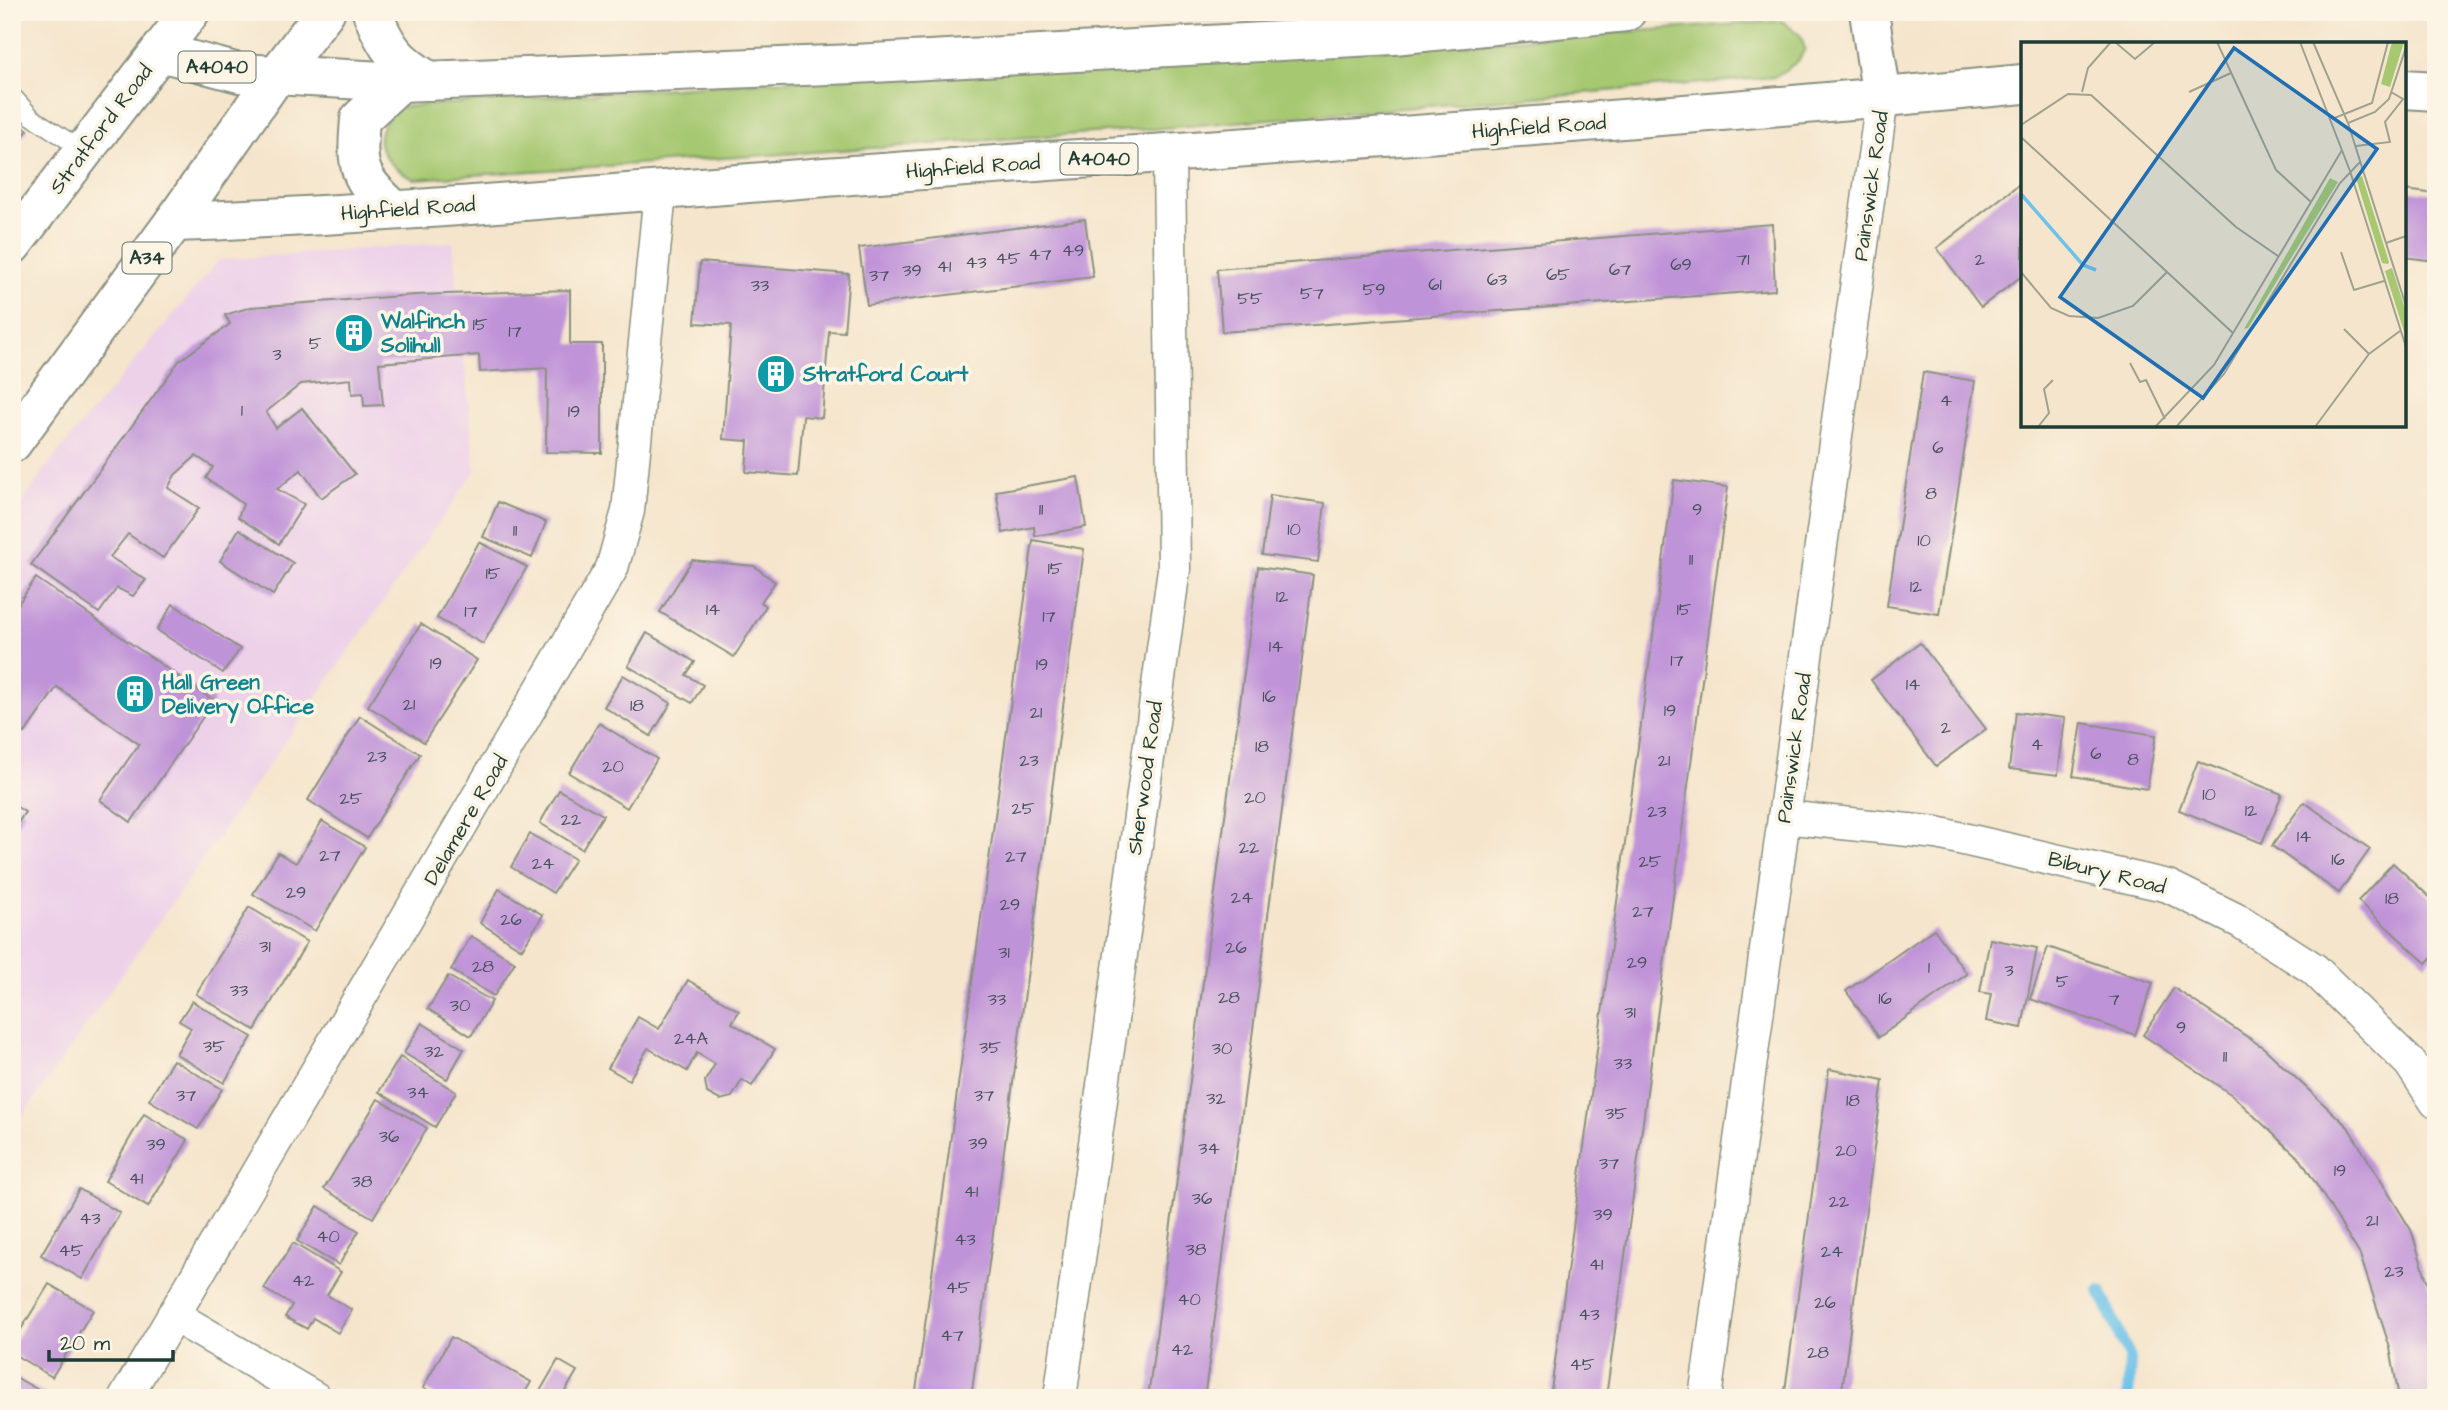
<svg xmlns="http://www.w3.org/2000/svg" width="2448" height="1410" font-family="'Architects Daughter',sans-serif">
  <style>
    .built { fill: #edd1e9 }
    .green { fill: #a6c871; stroke: #628252; stroke-width: 2 }
    .lines { fill: none; stroke-linecap: round; stroke-linejoin: round }
    .stream { stroke: #6dc2e9; stroke-width: 12 }
    .building { fill: #bf93d8 }
    .lane-casing { stroke: #8a9180; stroke-width: 19 }
    .street-casing { stroke: #8a9180; stroke-width: 35 }
    .primary-casing { stroke: #8a9180; stroke-width: 42 }
    .highway-casing { stroke: #8a9180; stroke-width: 42 }
    .lane { stroke: #fff; stroke-width: 16 }
    .street { stroke: #fff; stroke-width: 32 }
    .primary { stroke: #fff; stroke-width: 38 }
    .highway { stroke: #fff; stroke-width: 38 }
    .labels { text-anchor: middle; dominant-baseline: central; stroke-width: 7; stroke-linejoin: round; paint-order: stroke }
    .number-label { font-size: 18px; fill: #47525d }
    .shield { fill: #fcf5e5; stroke: #617469; stroke-width: 2 }
    .shield-label { font-size: 19px; font-weight: bold; fill: #1f3d34 }
    .street-label { font-size: 21px; fill: #1f3d34; stroke: #fcf5e5 }
    .culture-label { font-size: 21px; font-weight: bold; fill: #0d838f; stroke: #fcf5e5; text-anchor: start }
    .inset-river { fill: none; stroke: #6dc2e9; stroke-width: 3.5 }
    .inset-road { fill: none; stroke: #9fa28f; stroke-width: 2 }
    .view { fill: #1f6fb2; fill-opacity: 0.15; stroke: #1f6fb2; stroke-width: 3.5 }
    .inset-edge { fill: none; stroke: #1f3d34; stroke-width: 3.5 }
  </style>
  <rect width="100%" height="100%" fill="#fcf5e5"/>
  <filter id="ink" filterUnits="userSpaceOnUse"><feTurbulence type="fractalNoise" baseFrequency=".0143" numOctaves="2"/><feDisplacementMap in="SourceGraphic" scale="14" xChannelSelector="R" yChannelSelector="G"/><feConvolveMatrix kernelMatrix="1 2 1 2 8 2 1 2 1" color-interpolation-filters="sRGB"/></filter>
  <filter id="wash" filterUnits="userSpaceOnUse"><feTurbulence type="fractalNoise" baseFrequency=".00686" numOctaves="4" result="noise"/><feDisplacementMap in="SourceGraphic" scale="28" xChannelSelector="R" yChannelSelector="G"/><feGaussianBlur stdDeviation="1.57" result="paint"/><feColorMatrix in="noise" values="0 0 0 0 0 0 0 0 0 0 0 0 0 0 0 0 0 1.4 0 .05"/><feComposite in="paint" operator="in"/></filter>
  <g filter="url(#wash)">
    <rect width="100%" height="100%" fill="#f5e5cc"/>
    <!-- built -->
    <g class="built">
      <path d="M466,12h207l-192,9z"/>
      <path d="M453,242l22,229 -463,660v-612l34,-52 173,-207z"/>
    </g>
    <!-- green -->
    <path class="green" d="M1782,21l18,14 5,14 -7,12 -23,16 -624,52 -737,50c-35,-17 -49,-46 -14,-72l535,-37 457,-22z"/>
    <g class="lines">
      <!-- stream -->
      <path class="stream" d="M2100,1291l30,68 -2,39"/>
    </g>
    <g id="blocks">
      <!-- building -->
      <g class="building">
        <path d="M12,118l16,12 -16,19z"/>
        <path d="M2023,181v94l-42,32 -44,-59z"/>
        <path d="M2404,190l32,4v67l-32,-4z"/>
        <path d="M1085,219l8,58 -226,28 -8,-57z"/>
        <path d="M1772,224l3,66 -553,42 -5,-63z"/>
        <path d="M700,262l149,12 -5,58 -15,-1 -7,87 -19,-2 -5,60 -52,-4 2,-31 -25,-2 8,-114 -36,-2z"/>
        <path d="M570,290v54h32v109l-56,-1 1,-84 -67,4 -1,-17 -100,8 4,42 -19,1 -1,-13 -11,1 -1,-15 -50,5 -35,28 10,16 26,-20 53,66 -34,24 -20,-28 -24,19 27,15 -25,40 -41,-27 5,-13 -37,-26 7,-11 -17,-11 -21,19 -7,13 31,20 -36,50 -35,-24 -18,23 36,23 -13,16 -16,-8 -18,25 -68,-48 148,-204 51,-37 -5,-9 26,-8 164,-12z"/>
        <path d="M1923,372l52,9 -36,233 -52,-8z"/>
        <path d="M1078,477l8,50 -51,9 -1,-9 -31,6 -7,-42z"/>
        <path d="M1674,480l54,7 -108,806 -14,105h-56z"/>
        <path d="M1270,495l55,8 -7,59 -56,-7z"/>
        <path d="M498,502l48,20 -14,36 -49,-21z"/>
        <path d="M239,529l54,34 -20,32 -53,-34z"/>
        <path d="M1033,540l51,9 -113,849h-56z"/>
        <path d="M479,542l48,25 -44,77 -46,-26z"/>
        <path d="M692,560l62,6 21,16 -14,20 5,4 -32,51 -74,-45z"/>
        <path d="M1258,567l55,8 -106,803 -3,20h-56z"/>
        <path d="M36,578l178,123 -83,121 -31,-22 39,-56 -82,-57 -32,46 -13,-9v-111z"/>
        <path d="M173,604l67,45 -17,24 -66,-43z"/>
        <path d="M421,624l56,36 -53,82 -56,-36z"/>
        <path d="M647,633l48,29 -9,13 17,10 -11,18 -64,-37z"/>
        <path d="M1920,643l66,86 -50,37 -65,-86z"/>
        <path d="M623,675l48,28 -20,33 -47,-29z"/>
        <path d="M2016,712l49,6 -7,57 -49,-6z"/>
        <path d="M360,716l60,38 -53,84 -59,-38z"/>
        <path d="M599,723l58,36 -30,49 -58,-35z"/>
        <path d="M2082,723l74,12 -9,54 -74,-13z"/>
        <path d="M2198,761l84,33 -20,49 -83,-33z"/>
        <path d="M559,790l44,25 -21,34 -42,-26z"/>
        <path d="M2304,802l66,47 -31,44 -67,-47z"/>
        <path d="M12,804l13,8 -13,20z"/>
        <path d="M322,821l43,26 -50,84 -62,-37 25,-41 18,10z"/>
        <path d="M530,834l45,25 -22,34 -42,-26z"/>
        <path d="M2393,863l43,40v50l-10,10 -68,-62z"/>
        <path d="M499,889l44,26 -21,34 -42,-26z"/>
        <path d="M249,907l58,35 -52,88 -59,-36z"/>
        <path d="M1934,929l33,45 -88,63 -33,-46z"/>
        <path d="M471,936l44,26 -21,34 -43,-26z"/>
        <path d="M1990,939l47,9 -15,80 -36,-7 5,-27 -11,-2z"/>
        <path d="M2048,947l105,36 -18,52 -105,-36z"/>
        <path d="M448,976l44,25 -21,35 -43,-27z"/>
        <path d="M688,980l51,31 -7,12 43,26 -23,37 -10,-6 -10,17 -12,3 -13,-7 -2,-12 10,-17 -18,-11 -10,18 -39,-23 -19,32 -21,-12 30,-51 21,12z"/>
        <path d="M2174,988l90,60 84,79 63,103 25,79v89h-37l-9,-50 -30,-93 -59,-95 -69,-65 -89,-60z"/>
        <path d="M192,1001l60,36 -28,46 -48,-29 15,-26 -12,-7z"/>
        <path d="M422,1023l42,26 -17,30 -43,-26z"/>
        <path d="M400,1057l56,35 -21,35 -56,-35z"/>
        <path d="M173,1060l49,29 -24,40 -49,-29z"/>
        <path d="M1829,1069l54,11 -40,303 -3,15h-56z"/>
        <path d="M378,1099l49,29 -54,90 -49,-29z"/>
        <path d="M144,1114l44,26 -40,67 -43,-26z"/>
        <path d="M79,1189l41,24 -38,66 -41,-24z"/>
        <path d="M318,1206l41,25 -20,34 -42,-24z"/>
        <path d="M293,1243l48,29 -14,23 25,15 -14,23 -25,-15 -6,11 -22,-12 7,-12 -28,-16z"/>
        <path d="M49,1284l44,26 -41,67 -40,-24v-9z"/>
        <path d="M451,1337l80,45 -9,16h-82l-17,-10z"/>
        <path d="M558,1360l19,11 -14,24 4,3h-31z"/>
        <path d="M12,1375l35,20 -2,3h-33z"/>
      </g>
    </g>
  </g>
  <g filter="url(#ink)">
    <use href="#blocks" fill-opacity="0" stroke="#8a9180" stroke-width="2"/>
    <g class="lines">
      <defs>
        <path id="lane" d="M12,95l20,22 52,34"/>
        <g id="street">
          <path d="M1784,817l153,16 231,53 73,36 73,47 96,94 26,39"/>
          <path d="M173,1315l142,83"/>
          <path d="M125,1398l487,-830 16,-57 32,-319"/>
          <path d="M1060,1398l114,-829 -5,-414"/>
          <path d="M1705,1398l177,-1300"/>
        </g>
        <g id="primary">
          <path d="M1869,12l13,86"/>
          <path d="M160,52l79,21 161,9 454,-18 539,-29 233,-23"/>
          <path d="M2404,89l32,2"/>
          <path d="M394,210c-37,-33 -38,-42 -34,-91l40,-37"/>
          <path d="M174,222c227,-8 452,-30 678,-47 391,-28 781,-53 1171,-91"/>
        </g>
        <g id="highway">
          <path d="M372,12c14,36 24,49 57,69"/>
          <path d="M12,245l178,-233"/>
          <path d="M12,443l162,-221 101,-145 50,-65"/>
        </g>
      </defs>
      <!-- lane casing -->
      <use href="#lane" class="lane-casing"/>
      <!-- street casing -->
      <use href="#street" class="street-casing"/>
      <!-- primary casing -->
      <use href="#primary" class="primary-casing"/>
      <!-- highway casing -->
      <use href="#highway" class="highway-casing"/>
      <!-- lane -->
      <use href="#lane" class="lane"/>
      <!-- street -->
      <use href="#street" class="street"/>
      <!-- primary -->
      <use href="#primary" class="primary"/>
      <!-- highway -->
      <use href="#highway" class="highway"/>
    </g>
  </g>
  <!-- icons -->
  <defs>
    <symbol id="building-disc" viewBox="-11 -11 22 22"><circle r="9.5" fill="#0f9aa8" stroke="#fcf5e5"/><path d="M-4-6H4V6H1V3H-1V6H-4ZM-2.5-4.3h1.7v1.8h-1.7ZM.8-4.3h1.7v1.8H.8ZM-2.5-1h1.7V.8h-1.7ZM.8-1h1.7V.8H.8Z" fill="#fff"/></symbol>
  </defs>
  <g fill-rule="evenodd">
    <use href="#building-disc" x="332" y="311" width="44" height="44"/>
    <use href="#building-disc" x="754" y="352" width="44" height="44"/>
    <use href="#building-disc" x="113" y="672" width="44" height="44"/>
  </g>
  <g class="labels">
    <!-- number labels -->
    <g class="number-label">
      <text x="1073" y="250">49</text>
      <text x="1040" y="254">47</text>
      <text x="1008" y="258">45</text>
      <text x="1743" y="259">71</text>
      <text x="1980" y="259">2</text>
      <text x="976" y="262">43</text>
      <text x="1681" y="264">69</text>
      <text x="944" y="266">41</text>
      <text x="1620" y="269">67</text>
      <text x="912" y="270">39</text>
      <text x="1558" y="274">65</text>
      <text x="879" y="275">37</text>
      <text x="1497" y="279">63</text>
      <text x="1435" y="284">61</text>
      <text x="760" y="285">33</text>
      <text x="1374" y="289">59</text>
      <text x="1312" y="293">57</text>
      <text x="1250" y="298">55</text>
      <text x="480" y="324">15</text>
      <text x="515" y="331">17</text>
      <text x="315" y="343">5</text>
      <text x="277" y="354">3</text>
      <text x="1946" y="400">4</text>
      <text x="242" y="410">1</text>
      <text x="574" y="411">19</text>
      <text x="1938" y="447">6</text>
      <text x="1931" y="493">8</text>
      <text x="1041" y="509">11</text>
      <text x="1697" y="509">9</text>
      <text x="1294" y="529">10</text>
      <text x="515" y="530">11</text>
      <text x="1924" y="540">10</text>
      <text x="1691" y="559">11</text>
      <text x="1055" y="568">15</text>
      <text x="493" y="573">15</text>
      <text x="1916" y="586">12</text>
      <text x="1282" y="596">12</text>
      <text x="713" y="609">14</text>
      <text x="1684" y="609">15</text>
      <text x="471" y="611">17</text>
      <text x="1049" y="616">17</text>
      <text x="1276" y="646">14</text>
      <text x="1677" y="660">17</text>
      <text x="436" y="663">19</text>
      <text x="1042" y="664">19</text>
      <text x="1913" y="684">14</text>
      <text x="1269" y="696">16</text>
      <text x="409" y="704">21</text>
      <text x="637" y="705">18</text>
      <text x="1670" y="710">19</text>
      <text x="1036" y="712">21</text>
      <text x="1946" y="727">2</text>
      <text x="2037" y="744">4</text>
      <text x="1262" y="746">18</text>
      <text x="2096" y="753">6</text>
      <text x="377" y="756">23</text>
      <text x="2133" y="759">8</text>
      <text x="1029" y="760">23</text>
      <text x="1664" y="760">21</text>
      <text x="613" y="766">20</text>
      <text x="2209" y="794">10</text>
      <text x="1255" y="797">20</text>
      <text x="351" y="798">25</text>
      <text x="1023" y="808">25</text>
      <text x="2251" y="810">12</text>
      <text x="1657" y="811">23</text>
      <text x="571" y="819">22</text>
      <text x="2304" y="836">14</text>
      <text x="1249" y="847">22</text>
      <text x="330" y="855">27</text>
      <text x="1016" y="856">27</text>
      <text x="2338" y="859">16</text>
      <text x="1650" y="861">25</text>
      <text x="543" y="863">24</text>
      <text x="296" y="892">29</text>
      <text x="1242" y="897">24</text>
      <text x="2392" y="898">18</text>
      <text x="1010" y="904">29</text>
      <text x="1643" y="911">27</text>
      <text x="511" y="919">26</text>
      <text x="265" y="946">31</text>
      <text x="1236" y="947">26</text>
      <text x="1004" y="952">31</text>
      <text x="1637" y="962">29</text>
      <text x="483" y="966">28</text>
      <text x="1929" y="967">1</text>
      <text x="2009" y="970">3</text>
      <text x="2062" y="981">5</text>
      <text x="239" y="990">33</text>
      <text x="1229" y="997">28</text>
      <text x="1885" y="998">16</text>
      <text x="997" y="999">33</text>
      <text x="2114" y="999">7</text>
      <text x="460" y="1005">30</text>
      <text x="1630" y="1012">31</text>
      <text x="2181" y="1027">9</text>
      <text x="691" y="1038">24A</text>
      <text x="214" y="1046">35</text>
      <text x="990" y="1047">35</text>
      <text x="1222" y="1048">30</text>
      <text x="434" y="1051">32</text>
      <text x="2225" y="1056">11</text>
      <text x="1623" y="1063">33</text>
      <text x="418" y="1092">34</text>
      <text x="186" y="1095">37</text>
      <text x="984" y="1095">37</text>
      <text x="1216" y="1098">32</text>
      <text x="1853" y="1100">18</text>
      <text x="1616" y="1113">35</text>
      <text x="389" y="1136">36</text>
      <text x="978" y="1143">39</text>
      <text x="156" y="1144">39</text>
      <text x="1209" y="1148">34</text>
      <text x="1846" y="1150">20</text>
      <text x="1609" y="1163">37</text>
      <text x="2340" y="1170">19</text>
      <text x="136" y="1178">41</text>
      <text x="362" y="1181">38</text>
      <text x="971" y="1191">41</text>
      <text x="1202" y="1198">36</text>
      <text x="1839" y="1201">22</text>
      <text x="1603" y="1214">39</text>
      <text x="90" y="1218">43</text>
      <text x="2372" y="1220">21</text>
      <text x="328" y="1236">40</text>
      <text x="965" y="1239">43</text>
      <text x="1196" y="1249">38</text>
      <text x="71" y="1250">45</text>
      <text x="1832" y="1251">24</text>
      <text x="1596" y="1264">41</text>
      <text x="2394" y="1271">23</text>
      <text x="303" y="1280">42</text>
      <text x="958" y="1287">45</text>
      <text x="1189" y="1299">40</text>
      <text x="1825" y="1302">26</text>
      <text x="1589" y="1314">43</text>
      <text x="952" y="1335">47</text>
      <text x="1182" y="1349">42</text>
      <text x="1818" y="1352">28</text>
      <text x="1582" y="1364">45</text>
    </g>
    <!-- shield labels -->
    <g class="shield">
      <rect x="178.5" y="51.5" width="77" height="31" rx="5"/>
      <rect x="1060.5" y="143.5" width="77" height="31" rx="5"/>
      <rect x="122.5" y="242.5" width="49" height="31" rx="5"/>
    </g>
    <g class="shield-label">
      <text x="217" y="67">A4040</text>
      <text x="1099" y="159">A4040</text>
      <text x="147" y="258">A34</text>
    </g>
    <!-- street labels -->
    <g class="street-label">
      <text transform="translate(1539 127) rotate(-4)">Highfield Road</text>
      <text transform="translate(101 129) rotate(-53)">Stratford Road</text>
      <text transform="translate(973 167) rotate(-4)">Highfield Road</text>
      <text transform="translate(1871 186) rotate(-82)">Painswick Road</text>
      <text transform="translate(408 209) rotate(-4)">Highfield Road</text>
      <text transform="translate(1794 748) rotate(-82)">Painswick Road</text>
      <text transform="translate(1145 778) rotate(-82)">Sherwood Road</text>
      <text transform="translate(466 820) rotate(-60)">Delamere Road</text>
      <text transform="translate(2107 873) rotate(14)">Bibury Road</text>
    </g>
    <!-- culture labels -->
    <g class="culture-label">
      <text x="381" y="321">Walfinch<tspan x="381" dy="24">Solihull</tspan></text>
      <text x="803" y="374">Stratford Court</text>
      <text x="162" y="682">Hall Green<tspan x="162" dy="24">Delivery Office</tspan></text>
    </g>
  </g>
  <!-- overview -->
  <g transform="translate(2021 42)">
    <rect width="385" height="385" fill="#f5e5cc"/>
    <path d="M371,0h12l-14,45 -9,-3zM341,134l27,86 -1,2 -6,-1 -26,-85zM309,136l8,4 -90,146 -4,1zM371,226l14,44v26l-21,-67z" fill="#a6c871"/>
    <path class="inset-river" d="M0,152l62,71 13,5"/>
    <path class="inset-road" d="M94,0l20,17 20,-17M196,0l59,128 35,32M279,0l50,129 56,176M292,0l35,81 58,183M61,50l6,-24 23,-26M168,50l42,-19M311,77l40,-16 16,-61M327,81l27,-11 14,-13 17,-52M0,83l47,-31 23,1 145,132 42,29M0,95l212,196M335,104l34,-4 -5,-20 18,-23 -12,-7M365,201l20,-7M320,210l13,38 30,-9M0,230l30,36 18,8 29,2 35,-12 34,-34M323,287l25,25M109,321l10,19 6,-2 19,39M17,385l11,-14 -5,-24 9,-9M134,385l59,-62 128,-215M155,385l48,-53 116,-191 21,-22M294,385l54,-73 31,-23"/>
    <path class="view" d="M213,6l143,101 -174,249 -143,-101z"/>
    <rect width="385" height="385" class="inset-edge"/>
  </g>
  <!-- margin -->
  <rect width="2448" height="1410" fill="none" stroke="#fcf5e5" stroke-width="42"/>
  <!-- scale -->
  <path d="M49 1350v10h124v-10" fill="none" stroke="#1f3d34" stroke-width="3.5"/>
  <text x="60" y="1350" font-size="21" fill="#1f3d34" stroke="#fcf5e5" stroke-width="5" paint-order="stroke">20 m</text>
</svg>
